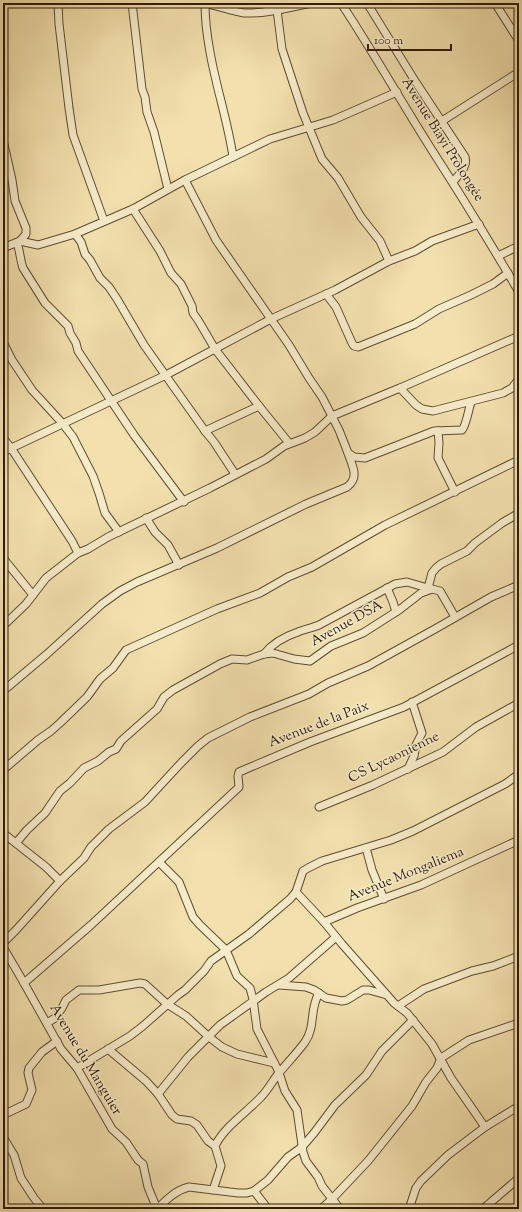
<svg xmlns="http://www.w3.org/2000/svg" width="522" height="1212" font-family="'Sorts Mill Goudy',serif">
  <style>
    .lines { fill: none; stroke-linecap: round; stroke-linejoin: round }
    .minor-casing { stroke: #5e4c33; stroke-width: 9 }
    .minor { stroke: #f7ecca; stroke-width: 7 }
    .labels { text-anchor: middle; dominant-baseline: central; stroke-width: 3; stroke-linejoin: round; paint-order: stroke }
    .street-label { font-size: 14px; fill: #2d1a0a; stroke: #f7ecca }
  </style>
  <rect width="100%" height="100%" fill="#f3e1ad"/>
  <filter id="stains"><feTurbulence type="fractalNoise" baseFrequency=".005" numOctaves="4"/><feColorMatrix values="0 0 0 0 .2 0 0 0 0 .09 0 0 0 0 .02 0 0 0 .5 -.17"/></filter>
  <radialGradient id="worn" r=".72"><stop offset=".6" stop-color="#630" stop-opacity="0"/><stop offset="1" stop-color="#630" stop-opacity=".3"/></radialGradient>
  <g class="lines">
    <defs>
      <g id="minor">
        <path d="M58,3l1,21 10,84 4,27 31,86"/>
        <path d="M132,3l10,86 3,8 2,15 7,20 14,57"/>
        <path d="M205,3c0,17 2,33 5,49 6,35 18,70 23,105"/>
        <path d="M205,3c13,3 26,8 39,10 22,1 47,-6 68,-10"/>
        <path d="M341,3c33,50 62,102 94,152 29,45 57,91 84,137"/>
        <path d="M367,3l48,78 50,76c3,10 -6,17 -12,25"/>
        <path d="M495,3l24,38"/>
        <path d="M277,10l5,39 21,64 19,46 16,19 23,39 19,24 9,20"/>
        <path d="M442,121l77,-49"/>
        <path d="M3,140l9,40 3,21 11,27v6l-6,7"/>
        <path d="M185,180l31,60 73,105 20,33 13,19 17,33 9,23 6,4 11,1 69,-27 28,-1c4,-4 7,-22 9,-28"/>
        <path d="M133,209l27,42 11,22 10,11 11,22 1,7 5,7 17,29 44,57 30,37"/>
        <path d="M75,234l6,8 4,12 5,6 10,18 9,9 8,12 27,46 61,86 9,11 21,32"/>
        <path d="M17,243c3,8 3,16 6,25l22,35 23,23 2,7 6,10 2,8 56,84 50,67"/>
        <path d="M3,248l17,-7 18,4 37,-11 58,-25 52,-29 85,-41 63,-19 64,-28"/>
        <path d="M498,256l21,-10"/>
        <path d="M326,294l10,13 16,36 2,3 4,1 57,-23 24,-15 32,-14 22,-11 15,-11"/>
        <path d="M3,342l9,18 20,30 31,34 10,13 20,39 6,17 6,20 14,19"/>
        <path d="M400,388l119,-52"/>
        <path d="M205,431l54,-25"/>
        <path d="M438,431l1,12 -1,15 17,34"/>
        <path d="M3,438l8,10 61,93 6,12"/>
        <path d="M3,452l163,-77 105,-56 64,-29 54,-29 26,-10 17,-10 47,-17"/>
        <path d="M146,518l9,14 13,13 11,20"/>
        <path d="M3,558l30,37"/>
        <path d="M387,588l6,14 3,10"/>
        <path d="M428,588l4,-15 4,-5 5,-4 26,-13 8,-8 27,-20 17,-10"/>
        <path d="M3,626l23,-22 20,-26 32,-25 10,-4 20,-12 102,-49 56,-29 18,-13 21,-8 10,-6 17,-16 68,-28 16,17 6,4 11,2 70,-18 9,-5 7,-9"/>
        <path d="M264,654c8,-10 22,-18 34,-22 7,-3 14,-4 21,-7l76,-41 12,-2 24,7"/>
        <path d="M3,691l44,-37 55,-50 18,-13 17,-9 80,-34 89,-44 41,-17c13,-10 5,-21 1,-34"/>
        <path d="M408,769l6,-13 2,-11 6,-12 -10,-31"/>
        <path d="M3,770l35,-30 13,-9 9,-8 27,-26 13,-18 13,-11 13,-18 91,-41 43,-16 28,-16 24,-10 73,-42 134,-65"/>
        <path d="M319,807l54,-22 70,-33 33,-25 43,-24"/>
        <path d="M3,833l43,34 14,14"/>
        <path d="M16,843l11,-13 18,-17 15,-22 10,-8 14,-15 14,-7 11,-9 7,-3 5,-8 36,-32 7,-12 9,-7 47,-26 12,-5 15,1 17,-6 9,-1 21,6 16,2 21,-15 32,-13 36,-23 22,-17 11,-4 8,2 15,26"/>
        <path d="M366,848l6,22 12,29"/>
        <path d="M159,862l20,20 14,35 7,8 26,25 11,26 13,12 3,11 4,30 21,41 7,21 12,19 6,42 3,9 12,16 4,9 18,23"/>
        <path d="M296,892l28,30 18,22 45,51"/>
        <path d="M324,922l33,-14 64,-23 98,-45"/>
        <path d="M3,943l13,-13 44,-49 24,-23 7,-11 18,-18 36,-27 36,-39 17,-17 10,-8 42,-21 59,-23 19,-11 40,-17 67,-37 56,-32 28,-12"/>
        <path d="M3,947l21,36 37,66 16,19 35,61 14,13 12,18 5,4 5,23 9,22"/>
        <path d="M24,983l67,-58 146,-136 2,-2 -1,-11 1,-4 71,-30 94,-35 115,-62"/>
        <path d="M279,985l27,2 8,3 12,8 16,3 5,-1 16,-10h6l18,5 7,8 13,10 25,31 19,34 34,49"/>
        <path d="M398,1006l26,-17 48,-18 21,-5 26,-10"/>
        <path d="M47,1023l8,-5 7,-10 4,-8 13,-10h20l41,-7 5,1 22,20 19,12 23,21 13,10 15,7 37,9"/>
        <path d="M108,1049l38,32 12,13 14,21 5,4 14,2 6,4 11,16 7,5"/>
        <path d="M77,1068l53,-32 13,-10 35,-31 7,-5 19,-19 7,-10 38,-27 41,-35 6,-7 7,-21 5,-3 14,-7 69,-21 22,-9 92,-47 14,-10"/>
        <path d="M158,1094l30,-37 32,-32 46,-33 23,-14 47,-41"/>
        <path d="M3,1115l23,-11 6,-14 -4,-17 1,-5 13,-16 15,-11"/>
        <path d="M3,1137l11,18 7,23 13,20 9,11"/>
        <path d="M213,1190l8,-24 -6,-20c10,-20 31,-33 46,-49 7,-7 12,-17 18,-24 9,-11 18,-20 26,-31 11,-16 4,-32 14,-49"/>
        <path d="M254,1191l14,18"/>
        <path d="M157,1209c9,-9 19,-19 32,-22l49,6h9l7,-2 14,-11 20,-23 14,-10 12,-14 21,-28 31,-30 16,-24 31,-31"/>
        <path d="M321,1209l11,-10 36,-38 44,-55 14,-24 11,-14 4,-10 28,-18 50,-17"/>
        <path d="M409,1209l7,-21 5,-7 27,-26 37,-28 34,-21"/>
        <path d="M483,1209l36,-31"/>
      </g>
    </defs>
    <!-- minor casing -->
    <use href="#minor" class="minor-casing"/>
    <!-- minor -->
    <use href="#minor" class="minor"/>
  </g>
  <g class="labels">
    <!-- street labels -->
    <g class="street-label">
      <text transform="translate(442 140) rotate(58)">Avenue Biayi Prolongée</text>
      <text transform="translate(347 624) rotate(-29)">Avenue DSA</text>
      <text transform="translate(319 725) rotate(-21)">Avenue de la Paix</text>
      <text transform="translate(394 758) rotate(-26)">CS Lycaonienne</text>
      <text transform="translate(406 875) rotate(-22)">Avenue Mongaliema</text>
      <text transform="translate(85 1060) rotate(59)">Avenue du Manguier</text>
    </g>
  </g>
  <!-- margin -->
  <rect width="522" height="1212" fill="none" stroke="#f3e1ad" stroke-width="16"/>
  <rect x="4" y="4" width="514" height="1204" fill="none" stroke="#2d1a0a" stroke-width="2"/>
  <rect x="8" y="8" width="506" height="1196" fill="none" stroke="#2d1a0a"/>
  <!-- scale -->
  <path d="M368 44v6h83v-6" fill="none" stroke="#2d1a0a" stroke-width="2"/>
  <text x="374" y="44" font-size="12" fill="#2d1a0a" stroke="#f7ecca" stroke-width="3" paint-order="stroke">100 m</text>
  <rect width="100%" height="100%" filter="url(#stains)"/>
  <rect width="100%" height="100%" fill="url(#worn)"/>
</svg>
